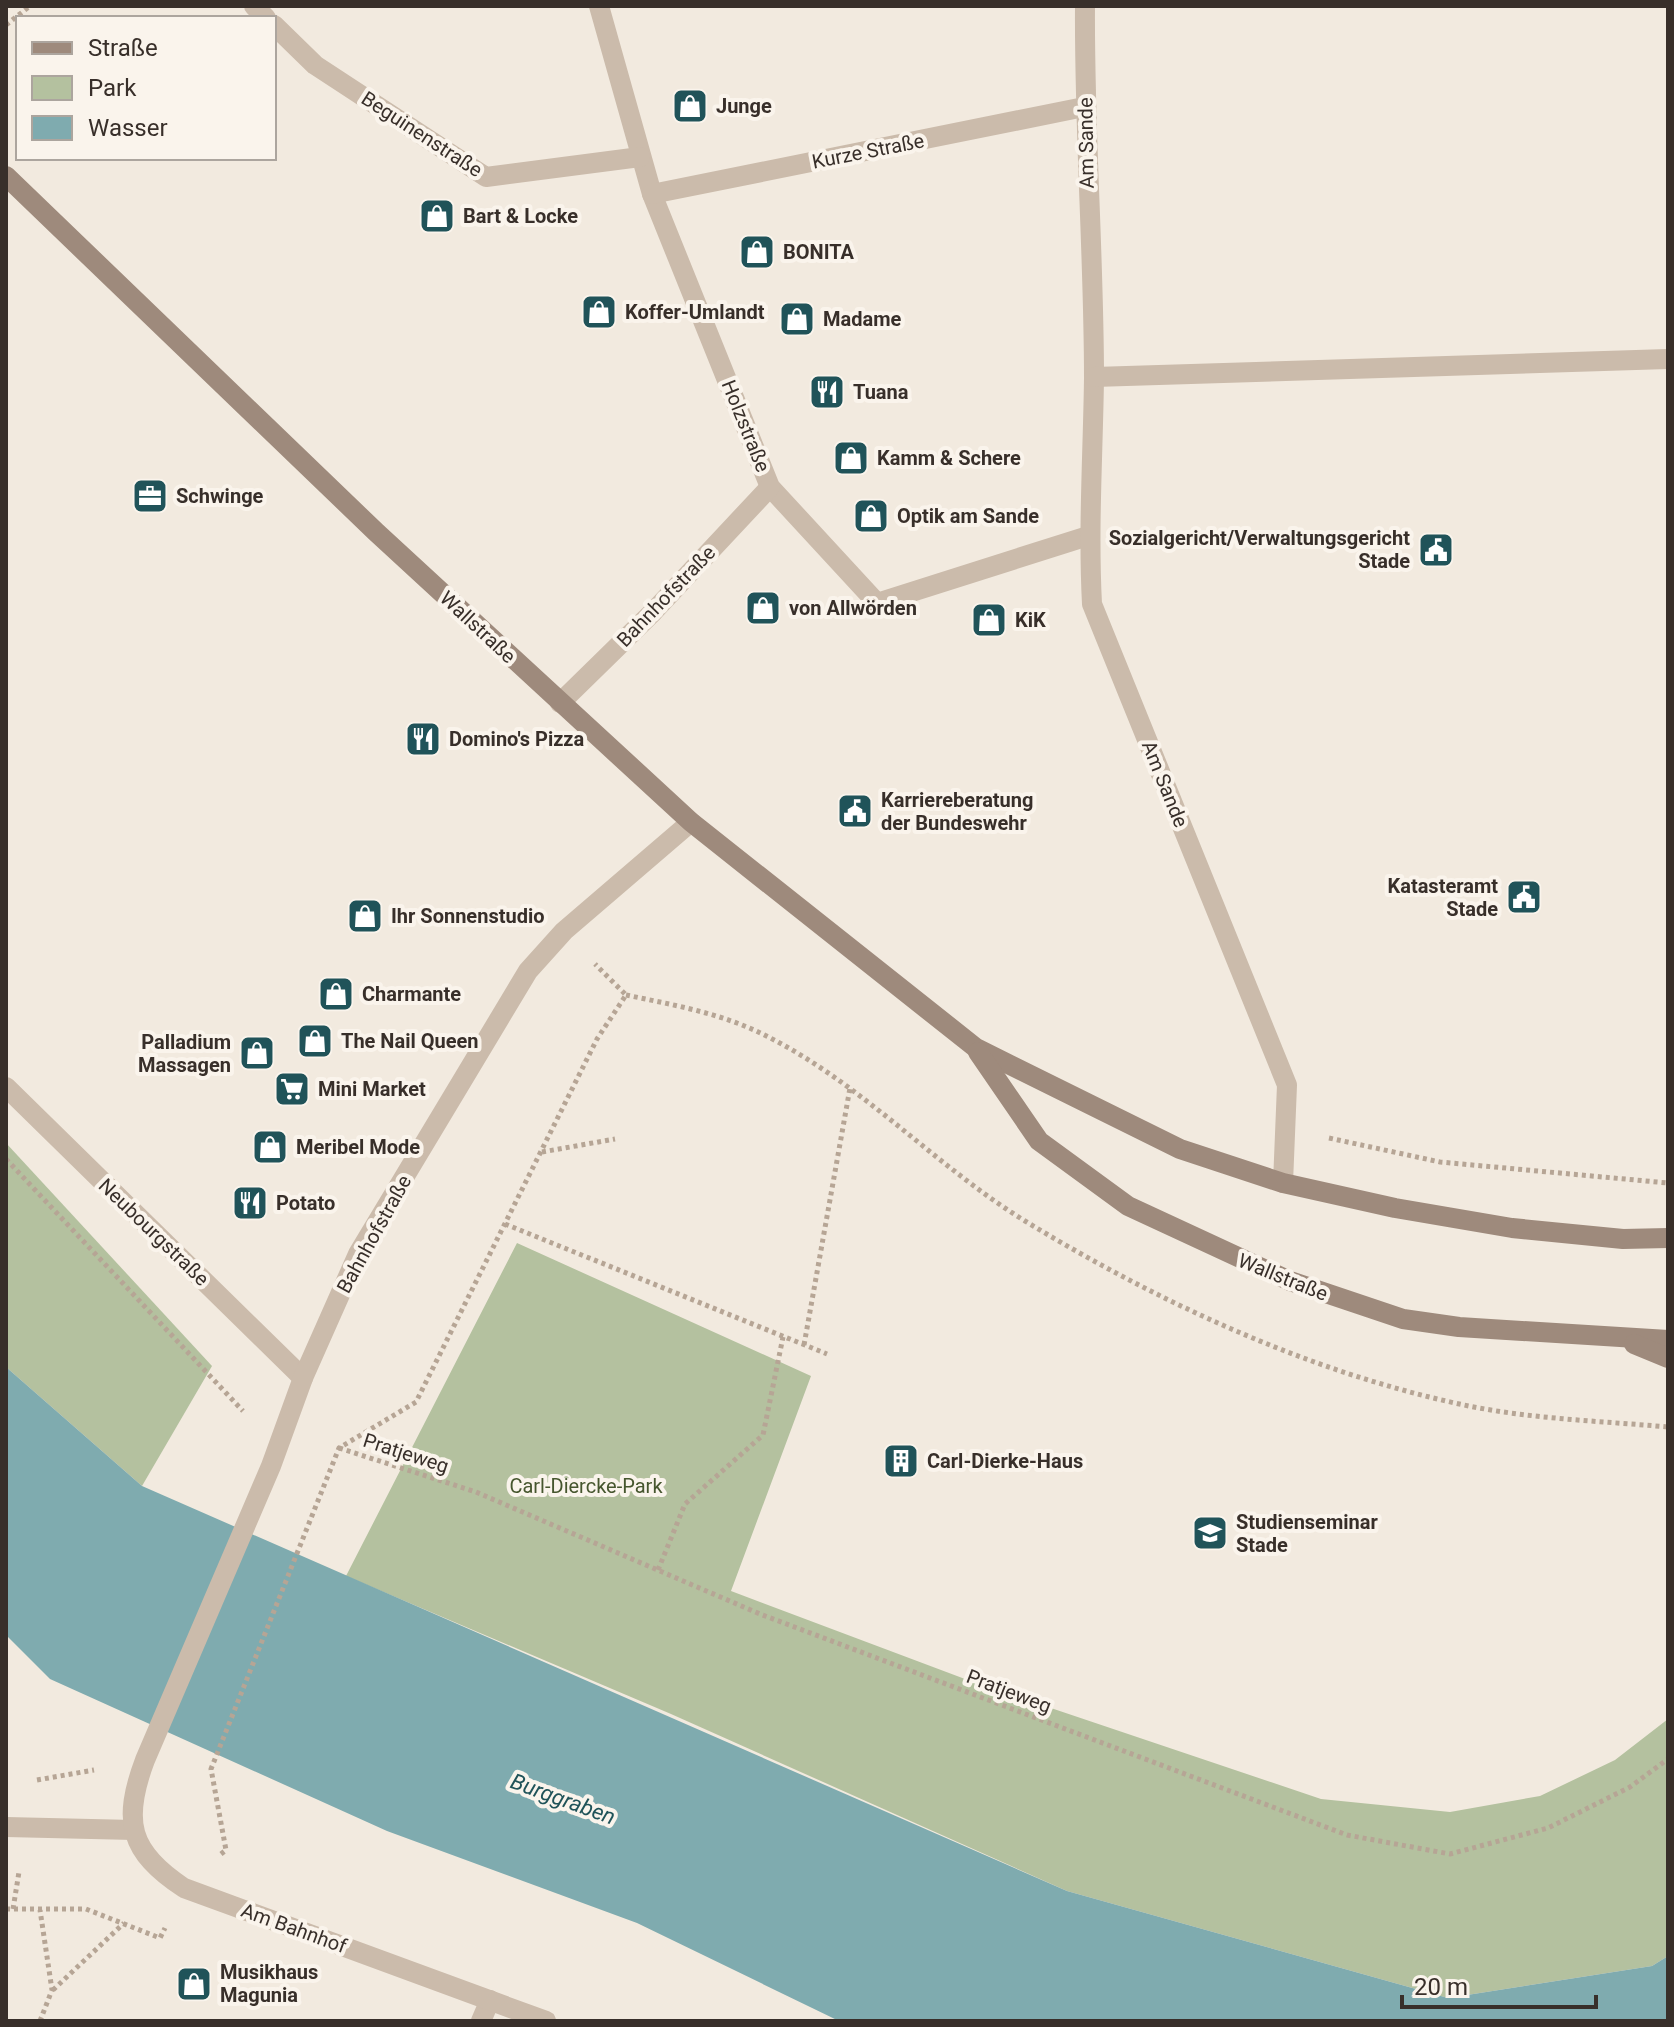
<svg xmlns="http://www.w3.org/2000/svg" width="1674" height="2027" font-family="Roboto,sans-serif">
  <style>
    .green { fill: #b4c19f }
    .water { fill: #7fabaf }
    .lines { fill: none; stroke-linecap: round; stroke-linejoin: round }
    .path { stroke: #b6a595; stroke-width: 5; stroke-dasharray: 4 4; stroke-linecap: butt }
    .service { stroke: #cbbbab; stroke-width: 20 }
    .pedestrian { stroke: #cbbbab; stroke-width: 20 }
    .minor { stroke: #cbbbab; stroke-width: 20 }
    .secondary { stroke: #9e8a7c; stroke-width: 20 }
    .labels { text-anchor: middle; dominant-baseline: central; stroke-width: 8; stroke-linejoin: round; paint-order: stroke }
    .poi-label { font-size: 20px; font-weight: bold; fill: #382f2a; stroke: #faf4ec; text-anchor: start }
    .street-label { font-size: 20px; fill: #382f2a; stroke: #faf4ec }
    .park-label { font-size: 20px; fill: #46562e; stroke: #faf4ec }
    .water-label { font-size: 22px; font-style: italic; fill: #205359; stroke: #faf4ec }
  </style>
  <rect width="100%" height="100%" fill="#f2eadf"/>
  <!-- green -->
  <g class="green">
    <path d="M6,1143l206,223 -70,120 -136,-119z"/>
    <path d="M517,1243l294,133 -80,215 234,88 356,120 129,13 90,-16 75,-36 53,-41v237l-16,10 -204,32 -381,-107 -396,-177 -325,-138z"/>
  </g>
  <!-- water -->
  <path class="water" d="M6,1367l136,119 925,405 381,107 204,-32 16,-10v65h-829l-202,-98 -250,-92 -337,-152 -44,-44z"/>
  <g class="lines">
    <!-- path -->
    <g class="path">
      <path d="M6,25l24,-19"/>
      <path d="M626,995c43,9 88,17 128,35 102,47 177,133 271,191 135,82 284,151 439,184 66,14 137,16 204,22"/>
      <path d="M1329,1138l111,24 228,21"/>
      <path d="M542,1152l73,-13"/>
      <path d="M6,1159l237,252"/>
      <path d="M505,1224l322,130"/>
      <path d="M804,1345l46,-257"/>
      <path d="M339,1448l137,44 284,122 587,221 103,19 98,-26 82,-41 38,-28"/>
      <path d="M658,1570l27,-66 78,-69 20,-98"/>
      <path d="M37,1780l57,-10"/>
      <path d="M221,1854l5,-4 -15,-81 128,-321 77,-46 181,-363 29,-44 -31,-31"/>
      <path d="M6,1909h80l74,29 5,-10"/>
      <path d="M13,1909l6,-37"/>
      <path d="M53,1990l71,-67"/>
      <path d="M40,2021l12,-31 -12,-80"/>
    </g>
    <!-- service -->
    <path class="service" d="M481,2021l9,-21"/>
    <!-- pedestrian -->
    <g class="pedestrian">
      <path d="M254,6l12,12"/>
      <path d="M599,6l53,188 118,293 107,116 211,-67"/>
      <path d="M274,25l41,40 171,112 154,-20"/>
      <path d="M652,194l432,-87"/>
      <path d="M560,703l94,-92 116,-124"/>
    </g>
    <!-- minor -->
    <g class="minor">
      <path d="M1085,6c-1,124 9,248 9,372 -1,76 -6,150 -2,226l195,481 -4,98"/>
      <path d="M1094,377l574,-18"/>
      <path d="M6,1087l297,291"/>
      <path d="M6,1827l128,3"/>
      <path d="M546,2021l-362,-133c-55,-36 -62,-67 -39,-128l126,-294 32,-88 55,-124 170,-283 36,-40 127,-109"/>
    </g>
    <!-- secondary -->
    <g class="secondary">
      <path d="M6,176l370,356 315,290 285,226 204,101 103,34 112,25 117,20 111,11 45,-1"/>
      <path d="M978,1052l61,89 89,65 162,75 113,38 56,8 209,13"/>
      <path d="M1634,1344l34,14"/>
    </g>
  </g>
  <!-- icons -->
  <defs>
    <symbol id="shop-square" viewBox="-11 -11 22 22"><rect x="-9" y="-9" width="18" height="18" rx="4" fill="#205359" stroke="#faf4ec"/><path d="M-5-2.5h2.3a2.7 3.5 0 0 1 5.4 0H5L5.5 6h-11ZM-1.5-2.5h3a1.5 2.3 0 0 0-3 0Z" fill="#fff"/></symbol>
    <symbol id="restaurant-square" viewBox="-11 -11 22 22"><rect x="-9" y="-9" width="18" height="18" rx="4" fill="#205359" stroke="#faf4ec"/><path d="M-5-6h1v4h1v-4h1v4h1v-4h1v5L-1.5 .5V6h-2V.5L-5-1ZM5-6V6H3V1.5H1.5Q1.5-4 5-6Z" fill="#fff"/></symbol>
    <symbol id="office-square" viewBox="-11 -11 22 22"><rect x="-9" y="-9" width="18" height="18" rx="4" fill="#205359" stroke="#faf4ec"/><path d="M-6-3h4V-5.5h4V-3h4V5H-6ZM-1-4.5V-3h2v-1.5ZM-6 0V1H6V0Z" fill="#fff"/></symbol>
    <symbol id="civic-square" viewBox="-11 -11 22 22"><rect x="-9" y="-9" width="18" height="18" rx="4" fill="#205359" stroke="#faf4ec"/><path d="M-.6-6.5H3V-4.5H.6V-3L4-1V1h2V6H-6V1h2V-1L-.6-3ZM-1.2 2.5V6h2.4V2.5Z" fill="#fff"/></symbol>
    <symbol id="supermarket-square" viewBox="-11 -11 22 22"><rect x="-9" y="-9" width="18" height="18" rx="4" fill="#205359" stroke="#faf4ec"/><path d="M-6-5.5h2.5l.6 2H6L4.5 2H-2.5L-4.4-4H-6ZM-1.5 3.2a1.3 1.3 0 1 0 .1 0ZM3 3.2a1.3 1.3 0 1 0 .1 0Z" fill="#fff"/></symbol>
    <symbol id="building-square" viewBox="-11 -11 22 22"><rect x="-9" y="-9" width="18" height="18" rx="4" fill="#205359" stroke="#faf4ec"/><path d="M-4-6H4V6H1V3H-1V6H-4ZM-2.5-4.3h1.7v1.8h-1.7ZM.8-4.3h1.7v1.8H.8ZM-2.5-1h1.7V.8h-1.7ZM.8-1h1.7V.8H.8Z" fill="#fff"/></symbol>
    <symbol id="university-square" viewBox="-11 -11 22 22"><rect x="-9" y="-9" width="18" height="18" rx="4" fill="#205359" stroke="#faf4ec"/><path d="M0-5L7-2L0 1L-7-2ZM-4 1L0 2.5L4 1V4Q0 6-4 4Z" fill="#fff"/></symbol>
  </defs>
  <g fill-rule="evenodd">
    <use href="#shop-square" x="670" y="86" width="40" height="40"/>
    <use href="#shop-square" x="417" y="196" width="40" height="40"/>
    <use href="#shop-square" x="737" y="232" width="40" height="40"/>
    <use href="#shop-square" x="579" y="292" width="40" height="40"/>
    <use href="#shop-square" x="777" y="299" width="40" height="40"/>
    <use href="#restaurant-square" x="807" y="372" width="40" height="40"/>
    <use href="#shop-square" x="831" y="438" width="40" height="40"/>
    <use href="#office-square" x="130" y="476" width="40" height="40"/>
    <use href="#shop-square" x="851" y="496" width="40" height="40"/>
    <use href="#civic-square" x="1416" y="530" width="40" height="40"/>
    <use href="#shop-square" x="743" y="588" width="40" height="40"/>
    <use href="#shop-square" x="969" y="600" width="40" height="40"/>
    <use href="#restaurant-square" x="403" y="719" width="40" height="40"/>
    <use href="#civic-square" x="835" y="791" width="40" height="40"/>
    <use href="#civic-square" x="1504" y="877" width="40" height="40"/>
    <use href="#shop-square" x="345" y="896" width="40" height="40"/>
    <use href="#shop-square" x="316" y="974" width="40" height="40"/>
    <use href="#shop-square" x="295" y="1021" width="40" height="40"/>
    <use href="#shop-square" x="237" y="1033" width="40" height="40"/>
    <use href="#supermarket-square" x="272" y="1069" width="40" height="40"/>
    <use href="#shop-square" x="250" y="1127" width="40" height="40"/>
    <use href="#restaurant-square" x="230" y="1183" width="40" height="40"/>
    <use href="#building-square" x="881" y="1441" width="40" height="40"/>
    <use href="#university-square" x="1190" y="1513" width="40" height="40"/>
    <use href="#shop-square" x="174" y="1964" width="40" height="40"/>
  </g>
  <g class="labels">
    <!-- poi labels -->
    <g class="poi-label">
      <text x="716" y="106">Junge</text>
      <text x="463" y="216">Bart &amp; Locke</text>
      <text x="783" y="252">BONITA</text>
      <text x="625" y="312">Koffer-Umlandt</text>
      <text x="823" y="319">Madame</text>
      <text x="853" y="392">Tuana</text>
      <text x="877" y="458">Kamm &amp; Schere</text>
      <text x="176" y="496">Schwinge</text>
      <text x="897" y="516">Optik am Sande</text>
      <text x="1410" y="538" text-anchor="end">Sozialgericht/Verwaltungsgericht<tspan x="1410" dy="23">Stade</tspan></text>
      <text x="789" y="608">von Allwörden</text>
      <text x="1015" y="620">KiK</text>
      <text x="449" y="739">Domino's Pizza</text>
      <text x="881" y="800">Karriereberatung<tspan x="881" dy="23">der Bundeswehr</tspan></text>
      <text x="1498" y="886" text-anchor="end">Katasteramt<tspan x="1498" dy="23">Stade</tspan></text>
      <text x="391" y="916">Ihr Sonnenstudio</text>
      <text x="362" y="994">Charmante</text>
      <text x="341" y="1041">The Nail Queen</text>
      <text x="231" y="1042" text-anchor="end">Palladium<tspan x="231" dy="23">Massagen</tspan></text>
      <text x="318" y="1089">Mini Market</text>
      <text x="296" y="1147">Meribel Mode</text>
      <text x="276" y="1203">Potato</text>
      <text x="927" y="1461">Carl-Dierke-Haus</text>
      <text x="1236" y="1522">Studienseminar<tspan x="1236" dy="23">Stade</tspan></text>
      <text x="220" y="1972">Musikhaus<tspan x="220" dy="23">Magunia</tspan></text>
    </g>
    <!-- street labels -->
    <g class="street-label">
      <text transform="translate(422 134) rotate(33)">Beguinenstraße</text>
      <text transform="translate(1086 143) rotate(-91)">Am Sande</text>
      <text transform="translate(868 151) rotate(-11)">Kurze Straße</text>
      <text transform="translate(746 426) rotate(68)">Holzstraße</text>
      <text transform="translate(666 596) rotate(-46)">Bahnhofstraße</text>
      <text transform="translate(478 627) rotate(43)">Wallstraße</text>
      <text transform="translate(1165 784) rotate(68)">Am Sande</text>
      <text transform="translate(154 1232) rotate(44)">Neubourgstraße</text>
      <text transform="translate(374 1234) rotate(-61)">Bahnhofstraße</text>
      <text transform="translate(1283 1277) rotate(22)">Wallstraße</text>
      <text transform="translate(406 1453) rotate(18)">Pratjeweg</text>
      <text transform="translate(1009 1691) rotate(21)">Pratjeweg</text>
      <text transform="translate(294 1928) rotate(20)">Am Bahnhof</text>
    </g>
    <!-- park labels -->
    <g class="park-label">
      <text x="586" y="1486">Carl-Diercke-Park</text>
    </g>
    <!-- water labels -->
    <g class="water-label">
      <text transform="translate(563 1799) rotate(20)">Burggraben</text>
    </g>
  </g>
  <!-- border -->
  <rect width="1674" height="2027" fill="none" stroke="#382f2a" stroke-width="16"/>
  <!-- legend -->
  <rect x="16" y="16" width="260" height="144" fill="#faf4ec" stroke="#aca59e" stroke-width="2"/>
  <rect x="32" y="42" width="40" height="12" fill="#9e8a7c" stroke="#aca59e" stroke-width="2"/>
  <text x="88" y="56" font-size="24" fill="#382f2a">Straße</text>
  <rect x="32" y="76" width="40" height="24" fill="#b4c19f" stroke="#aca59e" stroke-width="2"/>
  <text x="88" y="96" font-size="24" fill="#382f2a">Park</text>
  <rect x="32" y="116" width="40" height="24" fill="#7fabaf" stroke="#aca59e" stroke-width="2"/>
  <text x="88" y="136" font-size="24" fill="#382f2a">Wasser</text>
  <!-- scale -->
  <path d="M1402 1995v12h194v-12" fill="none" stroke="#382f2a" stroke-width="4"/>
  <text x="1414" y="1995" font-size="24" fill="#382f2a" stroke="#faf4ec" stroke-width="6" paint-order="stroke">20 m</text>
</svg>
